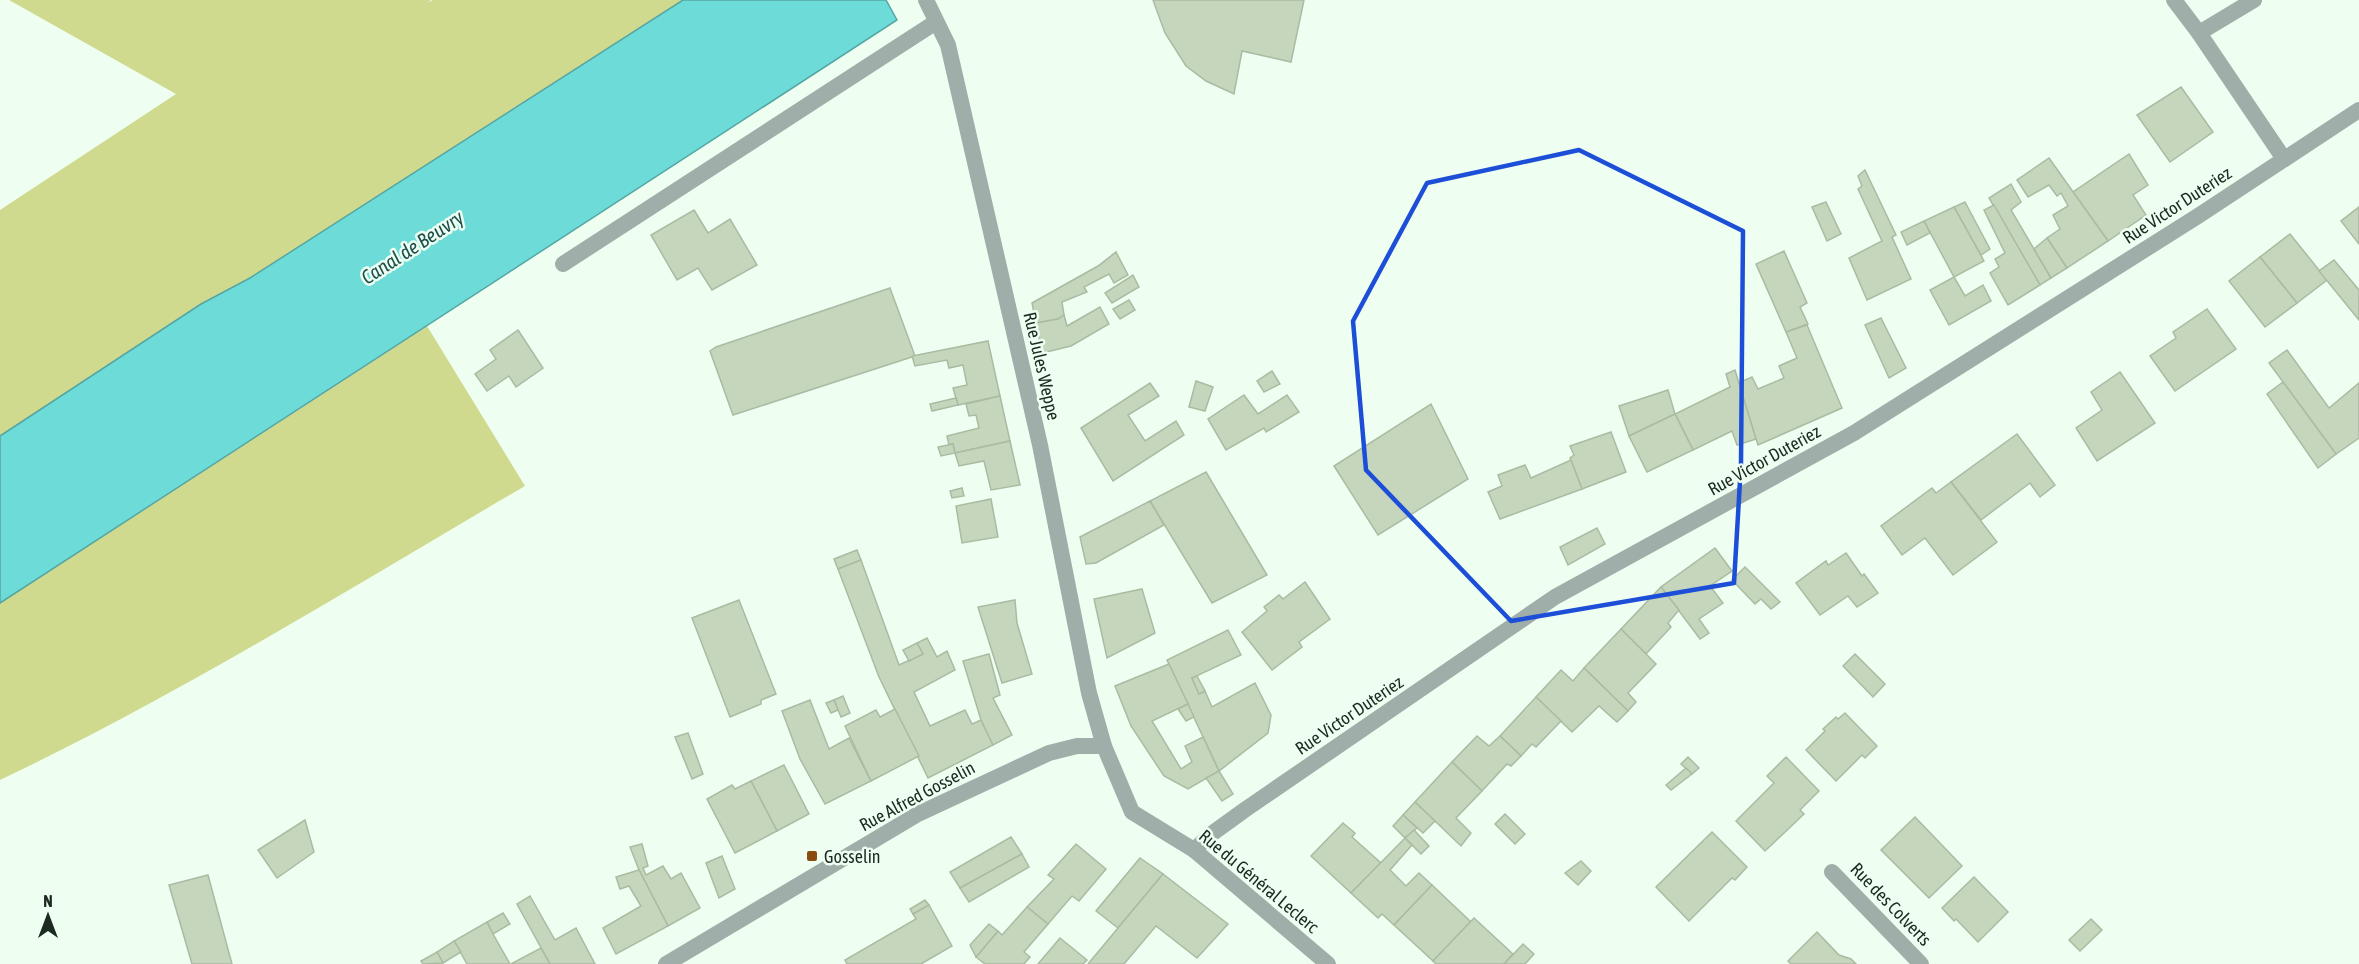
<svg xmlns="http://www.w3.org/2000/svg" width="2359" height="964" font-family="'Asap Condensed',sans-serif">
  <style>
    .green { fill: #cfda8f }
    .water { fill: #6ddcd9; stroke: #55a6a2; stroke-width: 1.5 }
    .building { fill: #c5d6bc; stroke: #aabba2; stroke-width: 1.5 }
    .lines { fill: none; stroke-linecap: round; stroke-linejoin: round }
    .service { stroke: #9faea9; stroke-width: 16 }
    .minor { stroke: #9faea9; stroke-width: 16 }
    .marked { fill: none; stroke: #1d4ed8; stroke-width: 4.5; stroke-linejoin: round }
    .poi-dot { fill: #8a4b11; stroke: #eefff2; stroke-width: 2 }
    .labels { text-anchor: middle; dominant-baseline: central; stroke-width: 5; stroke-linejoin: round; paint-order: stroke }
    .street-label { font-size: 18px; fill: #1e2921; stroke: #eefff2 }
    .poi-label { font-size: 18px; fill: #1e2921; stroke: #eefff2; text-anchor: start }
    .water-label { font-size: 20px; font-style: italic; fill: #1c4e4d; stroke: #eefff2 }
  </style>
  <rect width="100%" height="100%" fill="#eefff2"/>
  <!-- green -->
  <g class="green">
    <path d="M9,0h422l-4,3 6,-3h250l-433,278 -49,26 -201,132v-226l176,-116z"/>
    <path d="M427,326l98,160c-173,101 -344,208 -525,294v-177z"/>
  </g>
  <!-- water -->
  <path class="water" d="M683,0h203l11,20 -897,583v-167l201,-132 49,-26z"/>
  <!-- building -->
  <g class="building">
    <path d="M1153,0h151l-13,62 -49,-11 -8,43 -28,-13 -20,-15 -21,-33z"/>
    <path d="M2181,87l32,45 -43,30 -33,-47z"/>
    <path d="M2129,154l19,31 -15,10 13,20 -38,26 -35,-49z"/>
    <path d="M2049,158l59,83 -41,27 -20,-30 13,-9 -7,-14 15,-9 -7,-13 -4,3 -8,-11 -21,12 -11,-17z"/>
    <path d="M1865,170l31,65 -4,2 19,42 -44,21 -18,-42 33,-17 -24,-52 4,-3 -4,-10z"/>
    <path d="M2011,184l10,18 -10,8 40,68 -11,7 -51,-87z"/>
    <path d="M1826,202l15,32 -14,7 -15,-34z"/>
    <path d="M1965,202l25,47 -9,6 -27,-48z"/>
    <path d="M1994,205l46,80 -32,20 -18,-32 9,-6 -4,-8 10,-6 -21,-43z"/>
    <path d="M1954,207l30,54 -30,16 -30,-56z"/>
    <path d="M2359,207v37l-18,-23z"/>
    <path d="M694,210l14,23 22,-14 27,46 -45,25 -14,-22 -21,12 -26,-45z"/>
    <path d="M1924,221l6,12 -23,12 -6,-13z"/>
    <path d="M2290,234l37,46 -30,23 -37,-46z"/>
    <path d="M2047,238l20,30 -16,10 -17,-29z"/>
    <path d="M1784,251l23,52 -7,4 8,17 -22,8 -30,-68z"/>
    <path d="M1116,252l12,23 -14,8 -5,-9 -25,13 3,5 -25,10 2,13 -6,4 -22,4 -4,-20 66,-37z"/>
    <path d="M2260,257l37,46 -32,24 -36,-46z"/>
    <path d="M2334,260l25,30v30l-40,-49z"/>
    <path d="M1133,275l6,12 -27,16 -7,-10z"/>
    <path d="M1954,277l11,19 18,-11 8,16 -42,24 -19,-35z"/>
    <path d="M890,288l25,68 -182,59 -23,-64 6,-4z"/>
    <path d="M1129,300l6,10 -15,9 -7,-10z"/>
    <path d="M1100,307l9,17 -38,22 -29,7 -6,-30 22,-4 6,-4 3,11z"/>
    <path d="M2207,309l29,40 -61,42 -25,-35 26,-18 -3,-6z"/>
    <path d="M1881,318l25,50 -17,10 -24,-53z"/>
    <path d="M1807,325l35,83 -84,37 -20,-62 14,-6 6,12 26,-11 -5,-12 18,-8 -11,-26z"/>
    <path d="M518,330l25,38 -27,19 -7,-11 -22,15 -12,-17 21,-15 -6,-9z"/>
    <path d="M988,341l12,55 -42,9 -5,-17 14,-3 -4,-20 -14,3 -2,-8 -32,6 -3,-10z"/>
    <path d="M2287,350l42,58 30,-25v55l-23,16 -67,-91z"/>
    <path d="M1735,370l21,69 -19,6 -5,-14 -39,19 -18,-36 55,-27 -4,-13z"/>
    <path d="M1272,371l8,13 -16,8 -7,-11z"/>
    <path d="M2120,372l35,51 -58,38 -21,-33 26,-18 -11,-18z"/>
    <path d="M1196,381l17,6 -8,24 -16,-4z"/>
    <path d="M2283,382l53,72 -18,14 -51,-74z"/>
    <path d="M1150,383l9,13 -31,19 17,26 31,-20 8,14 -71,46 -32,-53z"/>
    <path d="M1668,390l7,24 -46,22 -10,-30z"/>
    <path d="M1244,395l14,19 29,-19 12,17 -33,20 -2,-4 -38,22 -18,-31z"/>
    <path d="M1000,396l10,45 -55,12 -2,-9 -4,1 -2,-9 32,-8 -3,-13 -7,1 -3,-12z"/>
    <path d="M956,398l2,7 -26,6 -2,-7z"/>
    <path d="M1431,404l37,75 -90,56 -44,-69z"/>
    <path d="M1675,414l18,36 -46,22 -18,-36z"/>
    <path d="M1611,432l15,40 -44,17 -12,-31 4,-3 -4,-9z"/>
    <path d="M2017,434l38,51 -15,12 -10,-14 -49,37 -30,-38z"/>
    <path d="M1010,441l10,44 -29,5 -7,-29 -25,5 -4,-13z"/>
    <path d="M953,444l2,9 -14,3 -3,-9z"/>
    <path d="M1571,460l11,29 -82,30 -12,-27 14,-6 -4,-11 27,-10 6,13z"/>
    <path d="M1206,472l61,103 -55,28 -62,-102z"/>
    <path d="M1951,482l46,60 -44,33 -28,-37 -23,17 -21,-29 51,-38 4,5z"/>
    <path d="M962,488l2,8 -12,2 -2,-7z"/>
    <path d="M991,499l7,38 -36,6 -6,-37z"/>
    <path d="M1150,501l14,24 -68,38 -10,1 -6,-27z"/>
    <path d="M1597,528l8,16 -37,21 -8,-18z"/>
    <path d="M1715,548l17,23 -22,15 13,17 -24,16 10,14 -9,6 -39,-52z"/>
    <path d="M857,550l4,10 -23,9 -4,-10z"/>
    <path d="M1846,553l16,23 2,-2 14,19 -21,14 -9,-11 -28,19 -24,-32 30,-22 2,4z"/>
    <path d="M861,560l38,105 24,-11 -6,-11 10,-5 10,19 10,-6 8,19 -41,22 16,34 35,-16 7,14 9,-4 12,25 -65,33 -49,-101 -41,-108z"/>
    <path d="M1745,567l35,35 -9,7 -10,-10 -6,5 -23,-24z"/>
    <path d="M1305,582l25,37 -31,23 3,5 -30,23 -30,-38 25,-21 -3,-4 15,-12 4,4z"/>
    <path d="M1661,587l18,23 -11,13 3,4 -25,27 -25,-25z"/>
    <path d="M1142,589l13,44 -48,25 -13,-59z"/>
    <path d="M739,600l37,94 -15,6v4l-31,13 -38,-99z"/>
    <path d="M1015,600l2,23 15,51 -30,9 -24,-76z"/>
    <path d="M1621,629l35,35 -28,29 8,9 -8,9 -44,-43z"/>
    <path d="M1228,630l13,25 -49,23 7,16 6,-3 7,16 43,-24 16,32 -3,18 -49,38 -52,-111z"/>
    <path d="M917,643l6,11 -14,7 -6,-11z"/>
    <path d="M989,654l11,41 -7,3 19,37 -19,10 -12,-25 -18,-59z"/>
    <path d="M1855,654l30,30 -12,13 -30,-31z"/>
    <path d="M1169,664l19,40 -36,17 29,48 11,-7 -7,-16 18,-9 16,34 -31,18 -24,-13 -33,-50 -16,-40z"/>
    <path d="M1584,668l44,43 -11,11 -18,-16 -27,26 -36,-35 25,-27 12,11z"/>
    <path d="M1197,676l8,15 -6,3 -7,-16z"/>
    <path d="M843,696l7,17 -9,4 -7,-17z"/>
    <path d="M1536,697l25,24 -25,26 -4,-3 -11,12 -21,-20z"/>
    <path d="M810,700l19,49 20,-11 22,43 -46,23 -25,-45 -18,-48z"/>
    <path d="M834,700l4,10 -7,3 -5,-10z"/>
    <path d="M1188,704l6,13 -8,4 -8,-12z"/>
    <path d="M895,709l24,47 -48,25 -26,-55 31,-16 4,7z"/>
    <path d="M1845,713l32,33 -12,12 -3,-3 -26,26 -30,-31 19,-19 -2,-2 13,-12 2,2z"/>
    <path d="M688,733l15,41 -11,5 -17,-42z"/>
    <path d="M1477,736l12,10 11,-10 21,20 -10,10 -4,-2 -25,27 -30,-29z"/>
    <path d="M1688,757l11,11 -7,6 -11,-10z"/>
    <path d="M1786,757l33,34 -19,19 4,4 -39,37 -29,-30 38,-38 -7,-7z"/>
    <path d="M1452,762l30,29 -26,27 15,15 -10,13 -46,-44z"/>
    <path d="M784,765l25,49 -32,17 -26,-50z"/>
    <path d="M1686,768l6,6 -21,16 -5,-5z"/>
    <path d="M1219,771l14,23 -11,7 -16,-23z"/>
    <path d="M751,781l26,50 -42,22 -28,-54 25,-14 3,4z"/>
    <path d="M1415,802l20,19 -12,12 -20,-18z"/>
    <path d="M1505,814l20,20 -10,10 -20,-20z"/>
    <path d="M1403,815l14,13 -12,10 -12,-12z"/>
    <path d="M1915,817l47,49 -33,32 -48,-48z"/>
    <path d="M305,820l9,32 -37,26 -19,-28z"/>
    <path d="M1343,823l12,10 -3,4 29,26 -30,30 -40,-37z"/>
    <path d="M1414,830l15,16 -8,8 -16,-16z"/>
    <path d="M1712,832l35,35 -12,13 -3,-2 -43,43 -33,-34z"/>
    <path d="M1011,837l11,17 -62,34 -10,-16z"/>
    <path d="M1405,838l7,7 -22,25 16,16 13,-13 13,12 -38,40 -12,-11 -4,4 -27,-25z"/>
    <path d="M642,844l6,22 -5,2 3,7 17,-9 8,13 10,-6 19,35 -32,18 -29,-56 -9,-23z"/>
    <path d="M1076,844l30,25 -27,32 -7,-5 -24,28 -21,-17 27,-28 -6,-4z"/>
    <path d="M1022,854l7,13 -60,35 -9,-14z"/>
    <path d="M722,856l13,33 -16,9 -13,-35z"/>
    <path d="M1140,858l23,16 -45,54 -22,-17z"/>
    <path d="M1581,861l10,10 -13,14 -13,-12z"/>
    <path d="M639,870l29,56 -52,28 -13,-26 38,-22 -12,-20 -9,3 -4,-12z"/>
    <path d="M1163,874l65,50 -31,34 -41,-32 -32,38h-36z"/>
    <path d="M208,875l24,89h-40l-23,-79z"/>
    <path d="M1974,877l34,35 -30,30 -22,-23 -2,2 -12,-13z"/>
    <path d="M1432,885l39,37 -38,39 -39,-36z"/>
    <path d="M530,896l25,44 21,-12 19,36h-45l-33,-60z"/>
    <path d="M925,900l4,5 -16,9 -3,-5z"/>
    <path d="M929,905l23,41 -31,18h-74l-2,-4 71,-41 -3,-5z"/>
    <path d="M1027,907l21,17 -24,28 6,5 -6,7h-39l-9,-7 22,-26 4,4z"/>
    <path d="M503,913l7,11 -17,10 -6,-12z"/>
    <path d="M1474,918l39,36 -9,10h-68l-3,-3z"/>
    <path d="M2091,919l11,11 -22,21 -11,-11z"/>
    <path d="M487,922l6,12 17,30h-43l-13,-23z"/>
    <path d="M989,924l9,7 -22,26 -6,-12z"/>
    <path d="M1817,932l22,23 12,4 5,5h-65l-3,-3z"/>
    <path d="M1060,938l27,22 -4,4h-45z"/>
    <path d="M454,941l7,11 -18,11 -6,-11z"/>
    <path d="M1523,944l11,10 -9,10h-21z"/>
    <path d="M541,948l9,16h-39z"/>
    <path d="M437,952l6,11 -20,1 -2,-3z"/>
  </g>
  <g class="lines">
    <!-- service -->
    <g class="service">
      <path d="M2174,0l25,33 85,126"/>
      <path d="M2199,33l55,-33"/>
      <path d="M563,264l373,-242"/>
    </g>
    <!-- minor -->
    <g class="minor">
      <path d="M926,0l22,45 92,400 49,248 15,53 28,66 62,38 134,114"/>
      <path d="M1194,850l16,-15 36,-26 309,-212 299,-164 344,-217 161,-106"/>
      <path d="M1832,872l89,92"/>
      <path d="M666,964l252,-150 131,-61 28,-7h27"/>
    </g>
  </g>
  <!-- marked area -->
  <path class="marked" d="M1579,150l164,81 -2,233 -7,119 -223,38 -145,-151 -13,-149 74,-138z"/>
  <!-- markers -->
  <rect class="poi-dot" x="806" y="850" width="12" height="12" rx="3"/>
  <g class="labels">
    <!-- street labels -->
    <g class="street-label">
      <text transform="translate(2177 205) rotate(-33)">Rue Victor Duteriez</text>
      <text transform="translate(1042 366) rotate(77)">Rue Jules Weppe</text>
      <text transform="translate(1764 460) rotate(-29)">Rue Victor Duteriez</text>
      <text transform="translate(1349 715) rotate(-34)">Rue Victor Duteriez</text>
      <text transform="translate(917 796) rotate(-28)">Rue Alfred Gosselin</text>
      <text transform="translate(1259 881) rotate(40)">Rue du Général Leclerc</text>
      <text transform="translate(1891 904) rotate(46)">Rue des Colverts</text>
    </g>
    <!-- poi labels -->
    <g class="poi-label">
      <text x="824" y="856">Gosselin</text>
    </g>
    <!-- water labels -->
    <g class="water-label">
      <text transform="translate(412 247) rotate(-33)">Canal de Beuvry</text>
    </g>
  </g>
  <!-- north arrow -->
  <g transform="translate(48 916)" stroke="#eefff2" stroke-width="4.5" paint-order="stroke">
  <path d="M0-4.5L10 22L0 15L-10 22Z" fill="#1e2921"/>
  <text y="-9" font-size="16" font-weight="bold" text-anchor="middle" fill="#1e2921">N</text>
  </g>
</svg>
